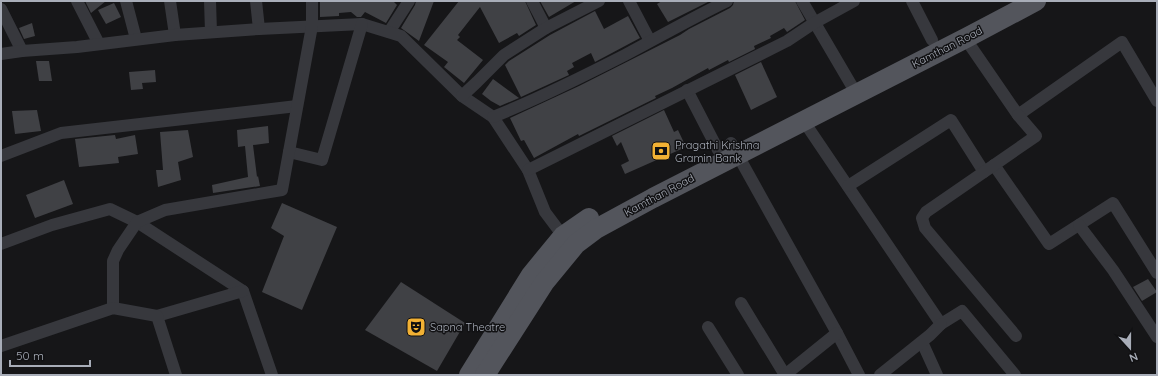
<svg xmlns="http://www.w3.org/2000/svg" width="1158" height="376" font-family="Quicksand,sans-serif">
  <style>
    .building { fill: #404145 }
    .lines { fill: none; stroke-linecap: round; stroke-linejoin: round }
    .street { stroke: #37383d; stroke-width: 12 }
    .primary { stroke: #53555c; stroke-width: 20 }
    .labels { text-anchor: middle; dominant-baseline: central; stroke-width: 3; stroke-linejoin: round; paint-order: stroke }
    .street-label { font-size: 11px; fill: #a8adb8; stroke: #111113 }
    .poi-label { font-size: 11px; fill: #a8adb8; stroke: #111113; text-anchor: start }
  </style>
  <rect width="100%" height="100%" fill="#161618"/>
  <!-- building -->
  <g class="building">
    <path d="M85,1h21l-15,12z"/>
    <path d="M320,1h73l4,4 -11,18 -21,-11 -4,5h-4l-6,-5 -12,1v3l-19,1z"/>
    <path d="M416,1h18l-15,40 -18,-13 14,-23z"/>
    <path d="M459,1h66l11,24 -17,11 -2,-3 -18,10 -19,-36 -22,28 2,2 -3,3 26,20 -19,23 -20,-16 4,-5 -24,-17z"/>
    <path d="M540,1h36l-27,16z"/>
    <path d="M662,1h48l-42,21 -11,-18z"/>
    <path d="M734,1h61l10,19 -18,12 -3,-4 -14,8 1,2 -17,8 1,3 -26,13 -1,-2 -19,10 -1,-2 -36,20 -17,8 1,2 -77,38 -1,-2 -44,24 -10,-18 -3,1 -11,-23 69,-32 101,-51 9,-6 41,-21 3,-3z"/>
    <path d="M114,3l7,14 -15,7 -8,-14z"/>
    <path d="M595,11l9,18 24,-13 12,22 -45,24 -4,-9 -19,10 2,4 -7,4 2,4 -48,22 -16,-32 4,-4 41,-26z"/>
    <path d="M32,23l3,13 -11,3 -5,-11z"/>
    <path d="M36,61h13l3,20h-13z"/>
    <path d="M761,62l16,35 -26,13 -16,-35z"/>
    <path d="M155,70l1,12 -14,1 1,6 -12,1 -2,-18z"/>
    <path d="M493,79l26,19 -19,8 -9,-5 -9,-7z"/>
    <path d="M37,110l4,21 -26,3 -3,-23z"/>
    <path d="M664,110l10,22 4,-2 8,17 -61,27 -4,-9 8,-4 -8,-19 -4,4 -5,-10z"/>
    <path d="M268,126l1,17 -16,2 4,32 1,-1 2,10 -47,7 -1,-8 36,-8 -3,-31 -7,1 -1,-17z"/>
    <path d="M188,130l5,27 -15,5 3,18 -23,7 -2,-17h7l-3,-38z"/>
    <path d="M115,135l1,4 19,-4 3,19 -20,3 1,6 -40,4 -4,-28z"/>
    <path d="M64,180l9,24 -38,14 -9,-23z"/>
    <path d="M282,203l55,24 -35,83 -40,-18 22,-56 -13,-8z"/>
    <path d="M1148,279l9,13 -15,9 -9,-14z"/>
    <path d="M401,282l64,41 -28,48 -72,-41z"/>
  </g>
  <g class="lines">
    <!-- street -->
    <g class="street">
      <path d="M77,1l22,43"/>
      <path d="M126,1l10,38"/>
      <path d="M170,1l5,34"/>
      <path d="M210,1l1,31"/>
      <path d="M256,1l3,28"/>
      <path d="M532,1l14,27"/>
      <path d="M629,1l21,40"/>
      <path d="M802,1l54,92"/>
      <path d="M912,1l20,39"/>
      <path d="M1,9l21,42"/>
      <path d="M389,32l20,-31"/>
      <path d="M965,38l53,77 104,-73 35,59"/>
      <path d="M1,54l21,-3 55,-4 98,-12 84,-6 103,-5 39,12 61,60 31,21 35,53 17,42 18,24 5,3"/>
      <path d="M687,90l31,60"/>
      <path d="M462,96l15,-14 27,-27 42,-27 53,-27"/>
      <path d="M493,117c45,-18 89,-40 132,-62 34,-18 67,-37 102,-54"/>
      <path d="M803,120l138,204 21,-13 53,64"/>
      <path d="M731,143l106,190 22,42"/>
      <path d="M289,152l33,8 40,-136"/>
      <path d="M1,156l60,-23 236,-27"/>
      <path d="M994,165l55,79 64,-41 44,70"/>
      <path d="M528,170l259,-129 27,-18 40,-22"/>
      <path d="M848,186l103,-66 33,52"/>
      <path d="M1079,225l34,45 44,67"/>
      <path d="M1,244l51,-19 58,-16 27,13 106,69 29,84"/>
      <path d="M741,303l44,72"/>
      <path d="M113,308v-47l5,-11 19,-28 28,-12 117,-20 30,-164v-25"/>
      <path d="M157,316l86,-25"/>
      <path d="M708,327l30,48"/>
      <path d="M1016,336l-91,-108 -3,-10 4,-6 110,-76 -18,-21"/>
      <path d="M922,342l15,33"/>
      <path d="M1,346l112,-38 44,8 19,59"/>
      <path d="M785,375l52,-42"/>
      <path d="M880,375l50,-40 11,-11"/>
    </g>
    <!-- primary -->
    <g class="primary">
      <path d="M469,375l62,-100 32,-39 26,-18"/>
      <path d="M485,375l59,-92 32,-39 20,-15 57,-31 313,-160 70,-37"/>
    </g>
  </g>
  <!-- icons -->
  <defs>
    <symbol id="bank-square" viewBox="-11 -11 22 22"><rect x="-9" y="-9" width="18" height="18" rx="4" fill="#f2b134" stroke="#111113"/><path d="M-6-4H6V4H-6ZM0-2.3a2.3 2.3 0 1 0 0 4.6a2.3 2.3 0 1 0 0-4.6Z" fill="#111"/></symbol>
    <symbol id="theatre-square" viewBox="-11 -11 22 22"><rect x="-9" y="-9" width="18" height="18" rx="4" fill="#f2b134" stroke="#111113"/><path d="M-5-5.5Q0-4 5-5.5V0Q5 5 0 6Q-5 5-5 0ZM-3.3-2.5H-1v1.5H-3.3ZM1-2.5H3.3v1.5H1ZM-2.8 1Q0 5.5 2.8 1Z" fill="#111"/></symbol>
  </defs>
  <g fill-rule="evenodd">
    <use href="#bank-square" x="650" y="140" width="22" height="22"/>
    <use href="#theatre-square" x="405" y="316" width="22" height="22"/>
  </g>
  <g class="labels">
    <!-- street labels -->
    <g class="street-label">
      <text transform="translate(947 47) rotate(-27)">Kamthan Road</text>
      <text transform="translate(659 195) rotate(-28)">Kamthan Road</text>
    </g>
    <!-- poi labels -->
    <g class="poi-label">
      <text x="675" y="145">Pragathi Krishna<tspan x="675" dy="13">Gramin Bank</tspan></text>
      <text x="430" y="327">Sapna Theatre</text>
    </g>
  </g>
  <!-- border -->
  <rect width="1158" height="376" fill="none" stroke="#a8adb8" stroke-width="4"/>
  <!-- north arrow -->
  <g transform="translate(1130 348) rotate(159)" stroke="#111113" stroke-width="3" paint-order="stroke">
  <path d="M0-3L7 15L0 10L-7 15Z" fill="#a8adb8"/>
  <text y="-6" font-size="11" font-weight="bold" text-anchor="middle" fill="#a8adb8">N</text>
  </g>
  <!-- scale -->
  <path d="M10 360v6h80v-6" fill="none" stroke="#a8adb8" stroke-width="2"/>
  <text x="16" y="360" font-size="12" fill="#a8adb8" stroke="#111113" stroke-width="3" paint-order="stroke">50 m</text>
</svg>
